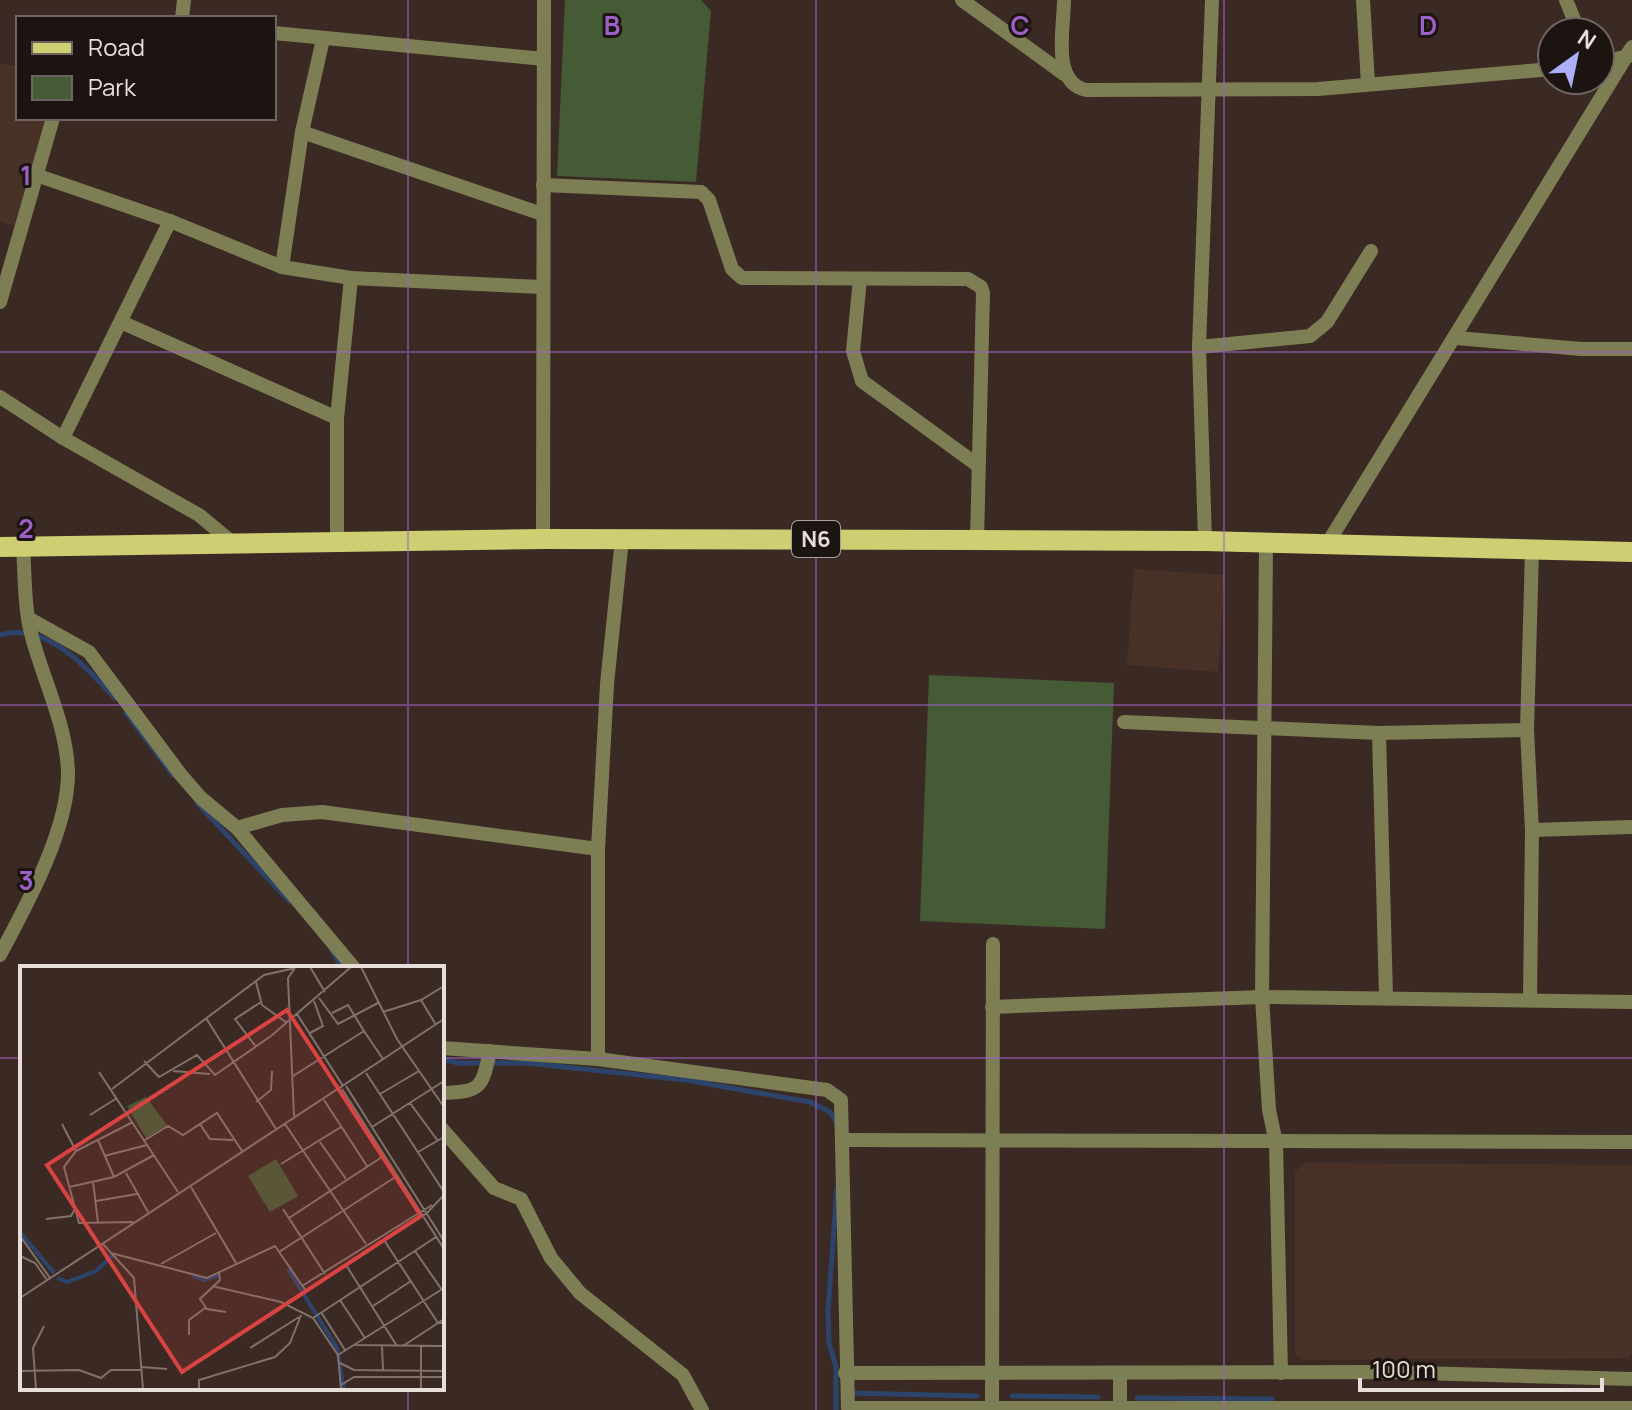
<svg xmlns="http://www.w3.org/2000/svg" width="1632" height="1410" font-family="Manrope,sans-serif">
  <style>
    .built { fill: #483228 }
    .green { fill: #445b36 }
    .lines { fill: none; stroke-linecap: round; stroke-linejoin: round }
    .stream { stroke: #2c446c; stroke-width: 5 }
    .minor { stroke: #7e7e54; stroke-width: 14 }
    .primary { stroke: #cece73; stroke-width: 20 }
    .grid { fill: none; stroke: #9c61c6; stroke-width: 2; stroke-opacity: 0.55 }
    .labels { text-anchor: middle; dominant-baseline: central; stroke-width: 6; stroke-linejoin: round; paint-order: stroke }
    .shield { fill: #1c1411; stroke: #aba19c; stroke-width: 2 }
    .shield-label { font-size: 22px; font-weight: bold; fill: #e8ddd8 }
    .inset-river { fill: none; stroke: #2c446c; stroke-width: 4 }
    .inset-road { fill: none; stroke: #80726b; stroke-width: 2 }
    .view { fill: #d94342; fill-opacity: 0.15; stroke: #d94342; stroke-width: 4 }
    .inset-edge { fill: none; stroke: #e8ddd8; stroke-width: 4 }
    .grid-label { font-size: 26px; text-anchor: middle; font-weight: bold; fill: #9c61c6; stroke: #1c1411; stroke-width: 6; stroke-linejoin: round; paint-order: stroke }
  </style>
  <rect width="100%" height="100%" fill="#3a2a23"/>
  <!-- built -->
  <g class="built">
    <path d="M0,64l18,2v52h29l-33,108 -14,-5z"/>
    <path d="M1134,569l91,6 -7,97 -91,-7z"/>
    <path d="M1304,1163l328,2v188l-4,5 -325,2 -8,-7v-181z"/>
  </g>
  <!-- green -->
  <g class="green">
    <path d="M565,0h136l10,11 -15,171 -139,-6z"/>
    <path d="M929,675l185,8 -9,246 -185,-8z"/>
  </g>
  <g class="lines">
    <!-- stream -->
    <g class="stream">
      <path d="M0,635c47,-14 86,33 115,63"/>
      <path d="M126,713l47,62"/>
      <path d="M198,804l91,97"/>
      <path d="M332,951l10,17"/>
      <path d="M442,1059l16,4h69l159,17 124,22 20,10 7,11"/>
      <path d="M850,1393l127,3"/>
      <path d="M1012,1396l86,1"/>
      <path d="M1137,1398l135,1"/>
      <path d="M836,1410v-43l-7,-24 -1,-32 9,-123"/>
    </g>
    <!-- minor -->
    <g class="minor">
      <path d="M962,0l102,74"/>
      <path d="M1064,0c0,29 -13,82 22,90l232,-1 234,-20"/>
      <path d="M1363,0l5,84"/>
      <path d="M1566,0l13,32"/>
      <path d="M182,18l2,-18"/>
      <path d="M274,33l270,26"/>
      <path d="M1600,63l32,-8"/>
      <path d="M302,132l240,82"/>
      <path d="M36,175l134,46 112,46 69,11 191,9"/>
      <path d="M543,185l158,7 8,8 23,69 10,9 226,1 13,8 2,6 -6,247"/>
      <path d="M282,267l20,-135 21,-93"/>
      <path d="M860,279l-7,72 9,30 114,83"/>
      <path d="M0,302l53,-184"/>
      <path d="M121,322l216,96"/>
      <path d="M1457,338l124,11h51"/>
      <path d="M1199,347l111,-11 17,-14 44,-71"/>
      <path d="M0,397l63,41 136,77 35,29"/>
      <path d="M63,438l107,-217"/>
      <path d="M543,539l1,-539"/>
      <path d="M1205,541l-6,-194 13,-347"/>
      <path d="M337,542v-124l14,-140"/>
      <path d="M1266,545l-4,452 7,113 7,33 5,230"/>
      <path d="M1326,546l306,-499"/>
      <path d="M30,619l59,33 92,123 20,23 36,30 117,140"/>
      <path d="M1124,722l255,11 148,-3"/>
      <path d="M1379,733l7,264"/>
      <path d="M237,828l45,-13 40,-3 276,37"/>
      <path d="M1532,830l100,-3"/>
      <path d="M0,955c27,-51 68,-124 68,-182 -1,-47 -24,-91 -36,-136 -8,-28 -7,-62 -9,-91"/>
      <path d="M1530,1000l2,-170 -5,-100 5,-180"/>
      <path d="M992,1007l270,-10 370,5"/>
      <path d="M442,1048l156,11 229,31 14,10 7,308h784"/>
      <path d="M598,1059v-210l9,-165 15,-145"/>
      <path d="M442,1093c39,-1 40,-5 48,-42"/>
      <path d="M442,1129l52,59 27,11 30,59 29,35 103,82 19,35"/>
      <path d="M843,1140l789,2"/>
      <path d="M845,1373l539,-1 248,7"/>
      <path d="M1120,1375v35"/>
      <path d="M992,1406l1,-462"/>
    </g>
    <!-- primary -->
    <path class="primary" d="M0,547l543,-8 434,1 228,1 427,11"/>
  </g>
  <!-- grid -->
  <path class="grid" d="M408,0v968M816,0v1410M1224,0v1410M0,352h1632M0,705h1632M0,1058h22M442,1058h1190M408,1388v22"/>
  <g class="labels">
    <!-- shield labels -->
    <rect class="shield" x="792" y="521" width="48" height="36" rx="6"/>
    <g class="shield-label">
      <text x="816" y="539">N6</text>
    </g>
  </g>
  <!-- overview -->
  <g transform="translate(20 966)">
    <rect width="424" height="424" fill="#3a2a23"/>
    <path d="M126,131l21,28 -21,13 -19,-32zM256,193l22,37 -28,16 -22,-36z" fill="#445b36"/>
    <path class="inset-river" d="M0,266l34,41M268,303l49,79 7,41M172,309l12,5 15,-5M37,312l10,4 29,-11 17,-16"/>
    <path class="inset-road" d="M290,1l15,25M341,1l36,72 47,68M236,16l6,23 25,18M299,32l19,26 40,-21M401,34l15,25M363,46l38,-12 23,-14M277,48l46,72M186,52l70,111M344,65l19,28M290,67l13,-7 -9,-25M236,81l-21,-28 26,-17M124,95l15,16 38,-22 18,20 56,-39 80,-69M153,105l37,3M79,106l79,120M346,107l78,119M273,110l71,-45 -16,-26 -16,8M326,120l98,155M92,123l152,-114 31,-7M322,123l102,160M360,128l39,-23M304,134l43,66M236,136l15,-12 1,-19M390,137l28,38M70,149l27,-17M274,150l-6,-138 7,-10M113,156l-57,29 -12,16 15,56 54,-1M42,158l14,27M180,158l10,15 23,1M265,158l81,120M352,161l72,-46M78,174l16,37M125,174l23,-14 15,9 34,-22 25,38M300,176l26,37M398,186l26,-15M84,190l43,-11M261,198l60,-37M106,207l22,39M73,215l5,42M49,221l45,-10 40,-22M171,221l45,76M76,235l41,-7M263,243l42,65M269,252l96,-63M26,253l25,-3 4,-7M0,270l30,42M364,274l54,83h6M83,278l31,34 9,111M395,285l27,39M259,286l118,-76M91,287l96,25 68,-32 31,45 121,-78 17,-18M0,290l15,7 12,17M141,298l55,-31M326,299l51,81M199,306l1,8 -20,19 7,10 19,3M192,320l69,16 32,16 25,37 3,34M282,320l130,-81M0,332l424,-279M320,334l25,38M353,340l38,-25M301,346l24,38M293,352l123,-81M169,369v-15l16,-12M335,379l89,1M362,380l1,25M383,380l41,-27M230,382l49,-31M318,389l106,-67M320,397l14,7 90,1M122,401l25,2M0,405l59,-1 22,8 10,-8h31M321,419l13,-8h90M16,423l-3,-41 11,-22M179,423v-9l76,-23 15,-14 11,-28M401,423v-43"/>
    <path class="view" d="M267,44l134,206 -239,156 -135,-207z"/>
    <rect width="424" height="424" class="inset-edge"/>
  </g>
  <g class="grid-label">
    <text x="612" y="35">B</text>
    <text x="1020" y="35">C</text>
    <text x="1428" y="35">D</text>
    <text x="26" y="185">1</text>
    <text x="26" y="538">2</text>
    <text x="26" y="890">3</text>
  </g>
  <!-- legend -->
  <rect x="16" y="16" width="260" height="104" fill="#1c1411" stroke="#6e6461" stroke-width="2"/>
  <rect x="32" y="42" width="40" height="12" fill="#cece73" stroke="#6e6461" stroke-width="2"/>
  <text x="88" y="56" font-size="24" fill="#e8ddd8">Road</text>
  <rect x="32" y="76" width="40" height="24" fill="#445b36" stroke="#6e6461" stroke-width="2"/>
  <text x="88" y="96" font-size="24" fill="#e8ddd8">Park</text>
  <!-- north arrow -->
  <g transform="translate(1576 56) rotate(33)"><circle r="38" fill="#1c1411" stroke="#6e6461" stroke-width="2"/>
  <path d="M0-6L14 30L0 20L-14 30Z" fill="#adaffb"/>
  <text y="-12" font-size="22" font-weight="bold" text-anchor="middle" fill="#e8ddd8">N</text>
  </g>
  <!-- scale -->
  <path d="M1360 1378v12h242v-12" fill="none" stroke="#e8ddd8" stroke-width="4"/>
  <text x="1372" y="1378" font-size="24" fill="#e8ddd8" stroke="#1c1411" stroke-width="6" paint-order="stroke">100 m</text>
</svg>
